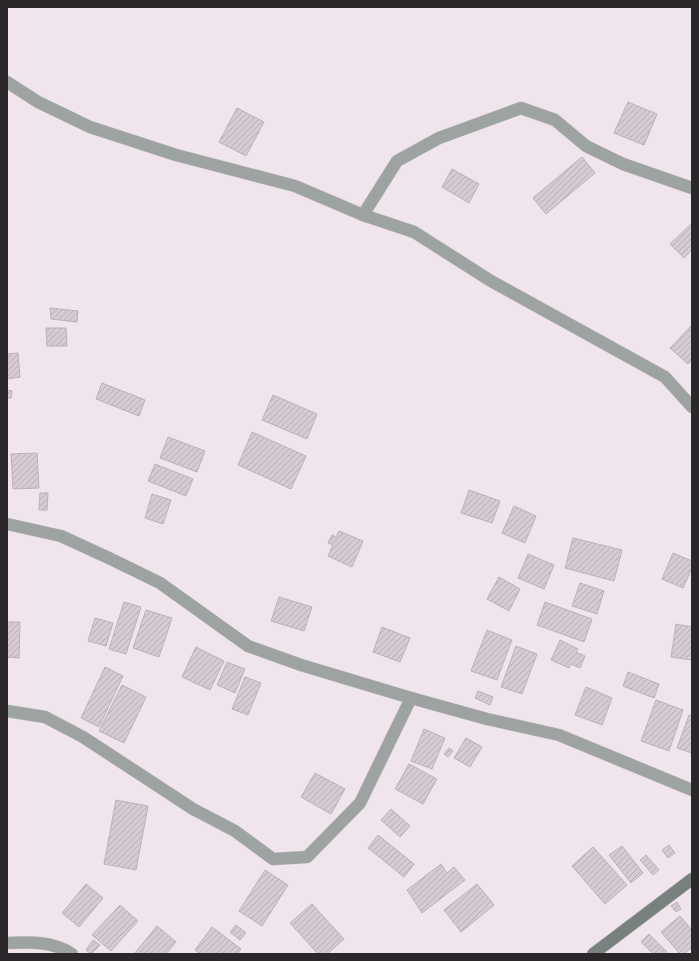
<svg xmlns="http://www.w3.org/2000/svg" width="699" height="961" font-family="Signika,sans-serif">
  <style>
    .building { fill: url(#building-hatch); stroke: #bcb1b9 }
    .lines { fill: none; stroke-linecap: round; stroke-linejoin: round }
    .street-casing { stroke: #cdc3ca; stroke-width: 13 }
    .secondary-casing { stroke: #cdc3ca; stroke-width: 13 }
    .street { stroke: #9da3a1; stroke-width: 12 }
    .secondary { stroke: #78817e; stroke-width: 12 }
  </style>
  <defs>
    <pattern id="building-hatch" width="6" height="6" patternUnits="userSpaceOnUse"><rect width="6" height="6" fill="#d7cbd3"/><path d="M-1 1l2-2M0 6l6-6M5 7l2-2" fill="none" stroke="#b9aeb5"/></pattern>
  </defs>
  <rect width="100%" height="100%" fill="#f1e5ed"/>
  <!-- building -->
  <g class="building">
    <path d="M628,102l29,12 -13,31 -30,-12z"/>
    <path d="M237,108l27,14 -18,34 -27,-14z"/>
    <path d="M582,157l13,16 -49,41 -13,-16z"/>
    <path d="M452,169l27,15 -10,19 -27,-16z"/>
    <path d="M692,223v27l-8,8 -14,-14z"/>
    <path d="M50,308l28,3 -1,11 -26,-3z"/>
    <path d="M692,325v35l-4,4 -18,-16z"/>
    <path d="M46,328h20l1,18h-20z"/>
    <path d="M18,353l2,24 -13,2v-25z"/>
    <path d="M102,383l43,17 -6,16 -43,-17z"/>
    <path d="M7,390l5,1 -1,7h-4z"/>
    <path d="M273,395l44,19 -10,25 -45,-19z"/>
    <path d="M252,432l54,24 -15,33 -53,-24z"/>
    <path d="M168,437l37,14 -8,21 -37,-14z"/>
    <path d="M37,453l2,35 -26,1 -2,-35z"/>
    <path d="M155,464l38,15 -7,17 -38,-15z"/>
    <path d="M469,490l31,11 -8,22 -31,-10z"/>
    <path d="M40,493h8l-1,17h-8z"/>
    <path d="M152,494l19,6 -8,24 -18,-6z"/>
    <path d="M514,506l22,10 -11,27 -23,-10z"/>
    <path d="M339,531l24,10 -11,26 -24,-11 5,-11 -5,-2 4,-8 4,2z"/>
    <path d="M573,538l49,12 -8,31 -49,-13z"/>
    <path d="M673,553l19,8v7l-9,20 -21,-9z"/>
    <path d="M528,554l26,11 -10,24 -26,-11z"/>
    <path d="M499,577l21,12 -11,22 -22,-12z"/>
    <path d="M580,583l24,8 -7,23 -25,-8z"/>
    <path d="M279,597l33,10 -8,24 -33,-10z"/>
    <path d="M124,602l17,5 -15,47 -17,-5z"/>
    <path d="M545,602l47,17 -8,23 -47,-17z"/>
    <path d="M146,610l26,8 -13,39 -26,-9z"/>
    <path d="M95,618l18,5 -7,23 -18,-5z"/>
    <path d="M7,622h13l-1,36 -12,-1z"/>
    <path d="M676,624l16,3v33l-21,-3z"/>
    <path d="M382,627l28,11 -10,24 -27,-10z"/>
    <path d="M487,630l25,10 -15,40 -26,-9z"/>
    <path d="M560,640l18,9 -2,3 9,4 -5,12 -9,-4 -2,4 -18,-8z"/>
    <path d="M516,646l21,8 -15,40 -21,-7z"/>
    <path d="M196,647l28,14 -14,29 -28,-13z"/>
    <path d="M227,662l18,7 -10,24 -18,-8z"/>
    <path d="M105,667l18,9 -24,51 -18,-9z"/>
    <path d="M628,672l31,12 -5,14 -31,-12z"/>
    <path d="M245,677l16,6 -13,32 -16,-6z"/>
    <path d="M122,685l24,12 -22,46 -25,-12z"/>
    <path d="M586,687l26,11 -10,27 -27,-10z"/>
    <path d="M478,691l15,6 -3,8 -15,-7z"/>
    <path d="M656,700l27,10 -14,41 -28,-10z"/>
    <path d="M689,715l3,1v37l-15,-5z"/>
    <path d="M424,729l21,9 -13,31 -21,-8z"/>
    <path d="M466,738l16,9 -12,20 -16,-9z"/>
    <path d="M449,748l4,3 -5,6 -4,-3z"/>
    <path d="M409,764l28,15 -14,25 -28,-15z"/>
    <path d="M315,773l30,16 -14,25 -30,-17z"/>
    <path d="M116,800l32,6 -12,64 -32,-6z"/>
    <path d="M391,809l19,17 -10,11 -19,-17z"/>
    <path d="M378,835l36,29 -10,13 -36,-29z"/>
    <path d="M669,845l6,8 -7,5 -6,-8z"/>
    <path d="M622,846l21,27 -12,10 -22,-28z"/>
    <path d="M593,847l34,38 -22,19 -33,-38z"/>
    <path d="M646,855l13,15 -6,5 -13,-15z"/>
    <path d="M441,864l6,9 7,-6 11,13 -43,33 -15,-23z"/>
    <path d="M265,870l23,15 -26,41 -23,-15z"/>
    <path d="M86,884l17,14 -24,29 -17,-14z"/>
    <path d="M477,884l17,21 -33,27 -17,-22z"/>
    <path d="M677,902l4,7 -5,3 -5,-6z"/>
    <path d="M312,904l32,35 -17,15h-9l-28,-31z"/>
    <path d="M120,905l18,16 -27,30 -19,-16z"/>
    <path d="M680,916l12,14v17l-8,7h-4l-19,-22z"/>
    <path d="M236,925l10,8 -6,7 -10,-8z"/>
    <path d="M157,926l19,16 -10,12h-32z"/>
    <path d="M212,927l29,22 -4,5h-37l-5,-4z"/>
    <path d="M649,934l20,20h-16l-12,-12z"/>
    <path d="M93,940l7,5 -9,9 -5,-4z"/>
  </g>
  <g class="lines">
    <defs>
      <g id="street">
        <path d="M7,82l31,20 52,25 86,28 119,31 68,29 51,17 77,49 174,96 27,30"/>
        <path d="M363,215l34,-54 42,-23 82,-30 34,12 31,26 37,18 69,24"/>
        <path d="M7,524l54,12 50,23 49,24 88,63 53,19 110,33 76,21 72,16 133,55"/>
        <path d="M7,711l38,6 38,20 110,72 42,22 38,28 34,-2 53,-54 51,-105"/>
        <path d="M7,943c22,-1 46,-2 65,11"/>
      </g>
      <path id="secondary" d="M593,954l99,-75"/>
    </defs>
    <!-- street casing -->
    <use href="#street" class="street-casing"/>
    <!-- secondary casing -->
    <use href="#secondary" class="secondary-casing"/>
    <!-- street -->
    <use href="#street" class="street"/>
    <!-- secondary -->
    <use href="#secondary" class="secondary"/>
  </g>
  <!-- border -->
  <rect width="699" height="961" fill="none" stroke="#2a2629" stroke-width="16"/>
</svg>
